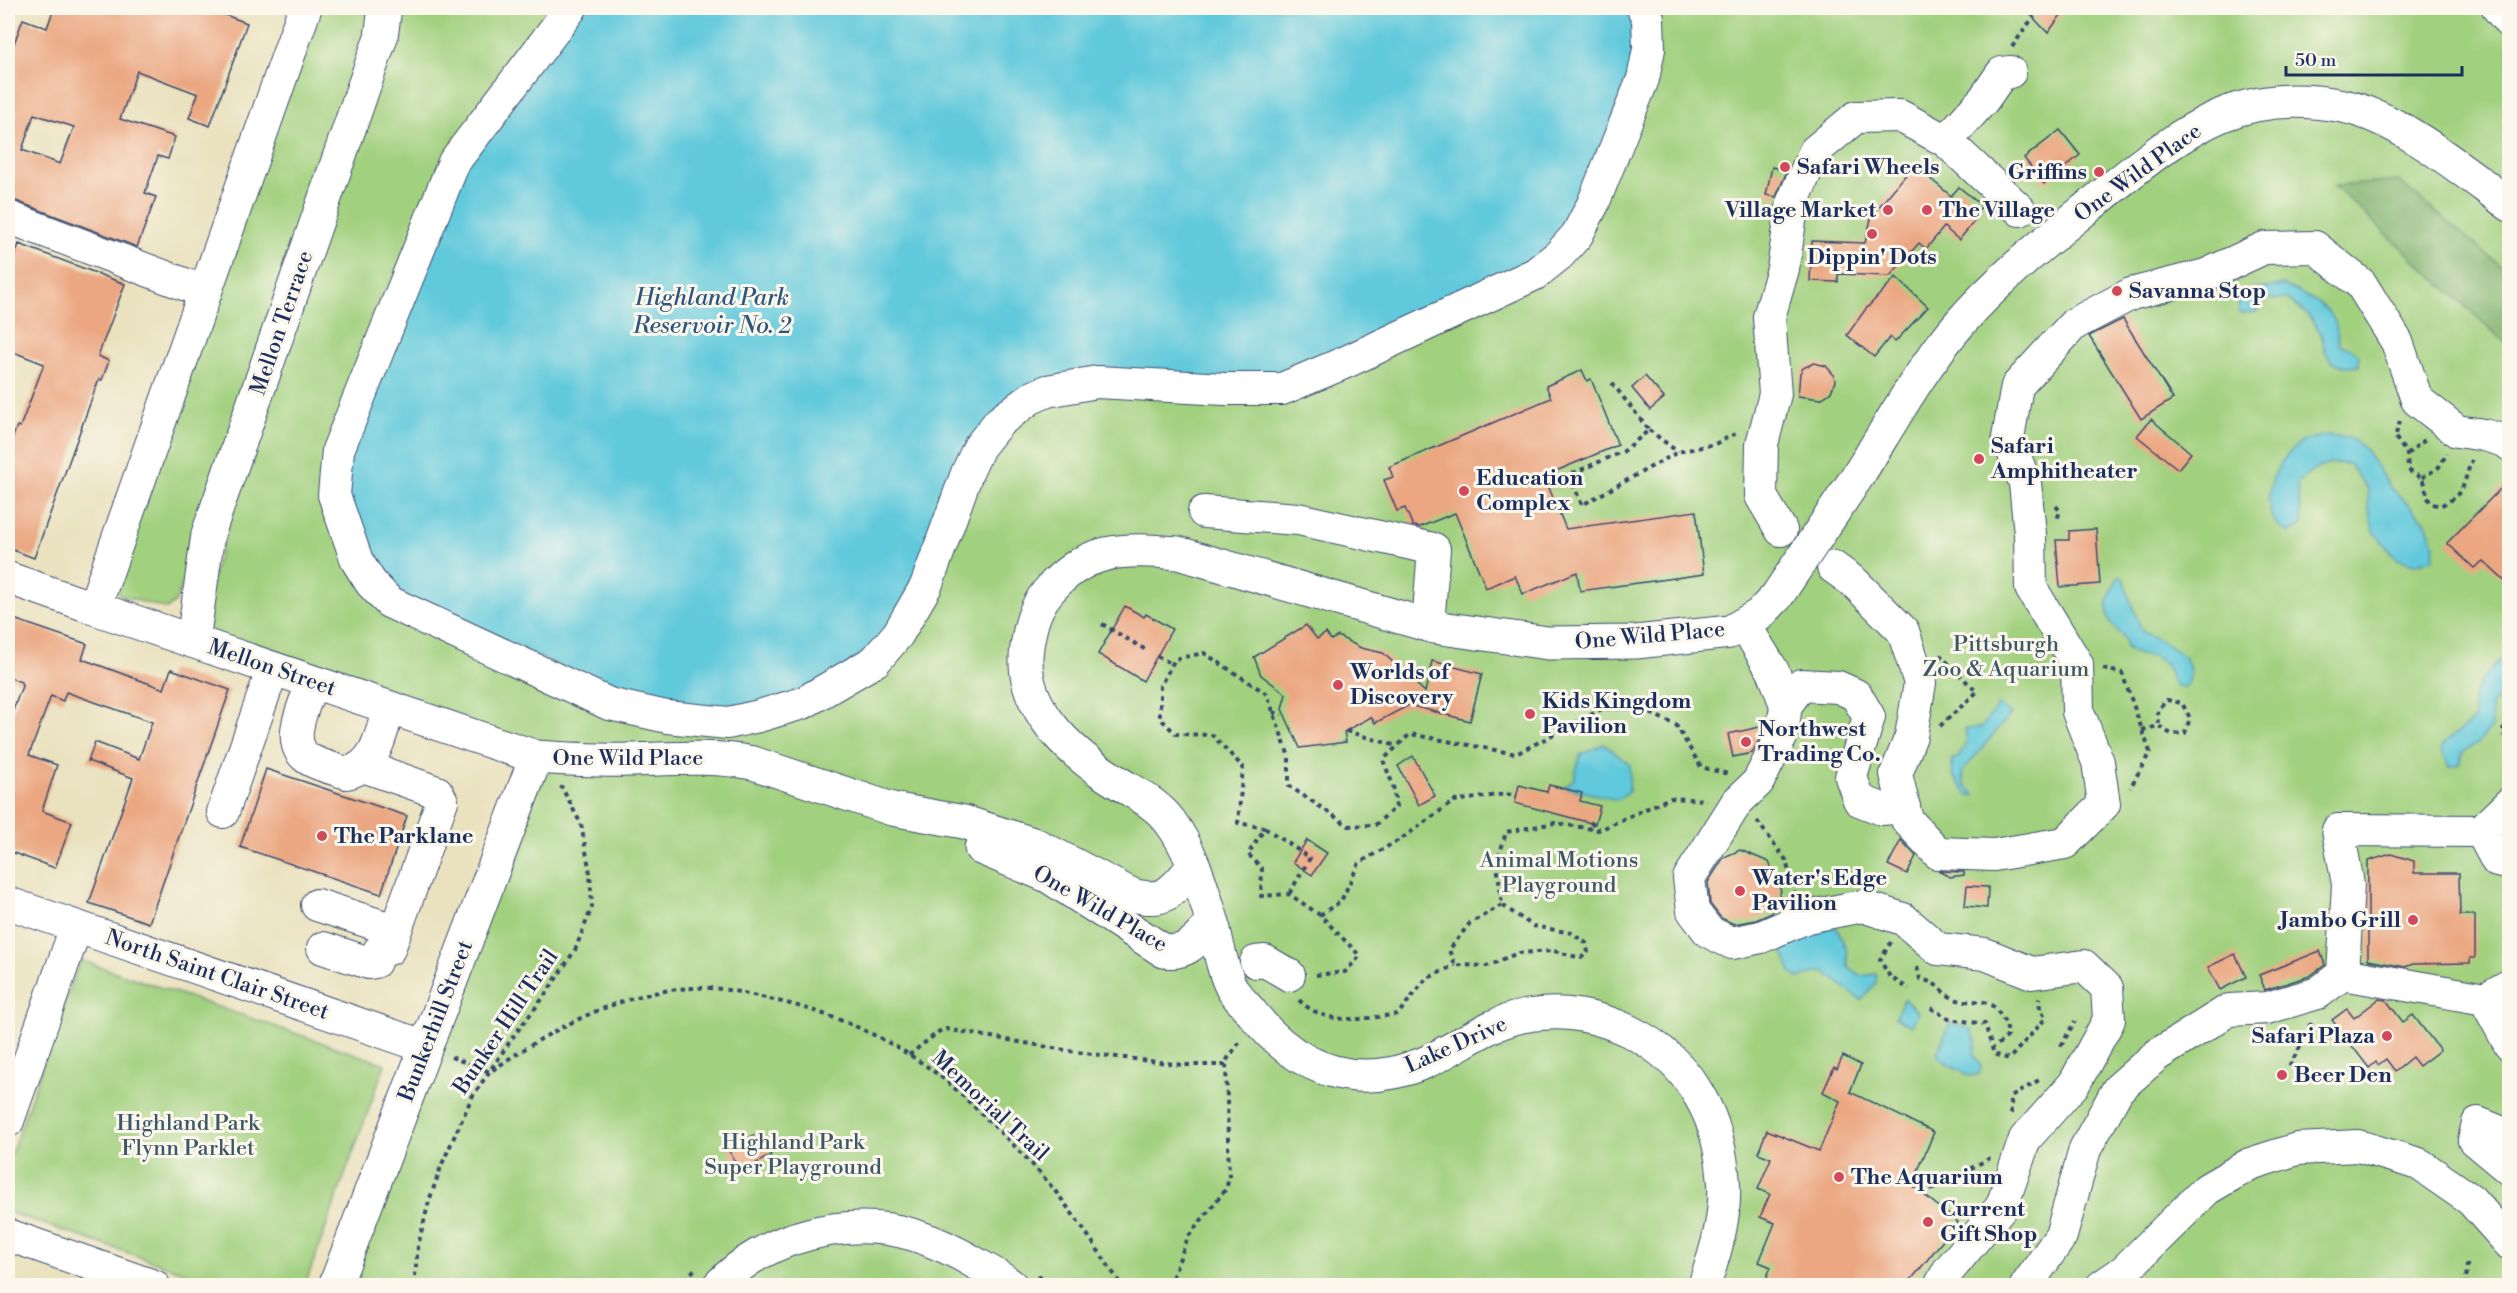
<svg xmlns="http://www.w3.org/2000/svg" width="2517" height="1293" font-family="'Libre Bodoni',serif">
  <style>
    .green { fill: #a1d07e; stroke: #5e806e; stroke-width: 1.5 }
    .forest { fill: #80b26d; stroke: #4e7066; stroke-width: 1.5 }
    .water { fill: #60c9dc; stroke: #3e7c9d; stroke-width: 1.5 }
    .building { fill: #eba782; fill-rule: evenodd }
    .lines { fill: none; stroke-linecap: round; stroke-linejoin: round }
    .minor-casing { stroke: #3a4a6d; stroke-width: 34 }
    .major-casing { stroke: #3a4a6d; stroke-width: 35 }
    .path { stroke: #3a4a6d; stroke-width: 4; stroke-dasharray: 4.5 4.5; stroke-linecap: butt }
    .minor { stroke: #fff; stroke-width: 32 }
    .major { stroke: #fff; stroke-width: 33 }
    .major-bridge-casing { stroke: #3a4a6d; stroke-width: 35; stroke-linecap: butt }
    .major-bridge { stroke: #fff; stroke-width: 33 }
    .poi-dot { fill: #d1495b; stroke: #fbf7ec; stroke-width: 2 }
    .labels { text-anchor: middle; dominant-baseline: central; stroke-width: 6; stroke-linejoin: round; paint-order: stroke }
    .poi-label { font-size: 22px; font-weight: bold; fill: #1b2f5e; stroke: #fbf7ec; text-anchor: start }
    .street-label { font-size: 22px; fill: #1b2f5e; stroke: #fbf7ec }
    .park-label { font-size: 22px; fill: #3c5766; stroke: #fbf7ec }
    .water-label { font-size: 24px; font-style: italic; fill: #2c567e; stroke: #fbf7ec }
  </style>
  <rect width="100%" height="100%" fill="#fbf7ec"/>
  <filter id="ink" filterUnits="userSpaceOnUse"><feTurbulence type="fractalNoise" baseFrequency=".0167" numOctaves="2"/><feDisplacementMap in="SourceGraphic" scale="12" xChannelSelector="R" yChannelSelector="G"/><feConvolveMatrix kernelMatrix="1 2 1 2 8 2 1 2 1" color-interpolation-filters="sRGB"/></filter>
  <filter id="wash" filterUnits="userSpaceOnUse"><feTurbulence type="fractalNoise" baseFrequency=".008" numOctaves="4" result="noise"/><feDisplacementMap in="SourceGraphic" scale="24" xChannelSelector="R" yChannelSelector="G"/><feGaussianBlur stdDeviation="1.35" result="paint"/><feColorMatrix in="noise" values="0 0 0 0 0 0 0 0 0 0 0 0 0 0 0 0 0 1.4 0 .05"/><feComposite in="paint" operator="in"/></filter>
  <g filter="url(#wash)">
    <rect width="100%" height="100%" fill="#eae2bf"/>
    <!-- green -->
    <g class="green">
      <path d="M317,8h35l20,7 -4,34 -192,552 -9,8 -48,-14 -3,-16z"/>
      <path d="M385,8h2124v1277h-2174l201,-528 -343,-116z"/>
      <path d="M80,960l305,104 -80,221h-83l-214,-73v-49z"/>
    </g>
    <!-- forest -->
    <path class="forest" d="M2399,181l110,92v73l-175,-160z"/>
    <!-- water -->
    <g class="water">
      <path d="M580,8h1052l5,40 -53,156 -40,53 -265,121 -243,6 -125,202 -24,47 -63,51 -98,29 -97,-17 -241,-105 -46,-102 21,-76 93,-241z"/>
      <path d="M2284,285c17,10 43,17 51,37 3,7 1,14 5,23l10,3 9,7v11l-12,1 -15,-5 -7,-11 -4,-18 -14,-19 -20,-15h-20l-11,13 -17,1 -1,-12 14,-11z"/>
      <path d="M2327,435l23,3 16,12 23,36 36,35 10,24 -2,14 -19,5 -18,-6 -22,-26 -6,-25v-18l-19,-25c-23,-2 -38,2 -52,21l5,40 -12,8c-3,-2 -9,-4 -12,-7 -22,-26 0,-71 26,-85 7,-3 16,-4 23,-6z"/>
      <path d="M2120,576l5,4 3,15 14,36c20,12 62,25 43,56h-8l-5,-7 -6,-16 -13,-8 -15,-1 -12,-7c-2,-16 -5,-12 -14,-23 -10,-14 -2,-37 8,-49z"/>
      <path d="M2503,658h6v33l-8,3 -10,11 1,22 -15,17 -15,8 -2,12 -11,3 -8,-19c10,-15 21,-16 33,-29 -4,-30 8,-42 29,-61z"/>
      <path d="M1998,705l13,9 -49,58 3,13 10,10 -7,1 -15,-21 -1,-16 6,-1 9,-16 -2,-13 17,-2z"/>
      <path d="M1604,744l26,21 -1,26 -12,9 -52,-13 9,-8 6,-24z"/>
      <path d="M1829,925l9,4 9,23 1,14 12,10 16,-2v9l-14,17 -7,-4 -31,-25 -26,7 -7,-5 -11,-28z"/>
      <path d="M1904,999l14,14 -6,13 -17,-9z"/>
      <path d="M1950,1023l21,6 5,12 -2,13 7,13 -2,7 -10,2c-14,-12 -20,-7 -32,-22z"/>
    </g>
    <g id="blocks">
      <!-- building -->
      <g class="building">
        <path d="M54,8h152l41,15 -37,103 -21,-8 9,-24 -61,-23 -17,48 55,18 -7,22 -10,-3 -13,37 11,4 -19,50 -129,-49v-138l15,-41 24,9zM34,114l40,13 -14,37 -38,-14z"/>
        <path d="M2024,8h42l-18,25z"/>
        <path d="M2060,130l20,25 -36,29 -20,-26z"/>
        <path d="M1914,165l37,31 8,-9 23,19 -8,9 3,3 -18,22 -15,-13 -18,22 -7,-6 -29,33 -52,-2v8l-28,-1 2,-40 53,2 7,-28z"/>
        <path d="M1772,167l15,4 -11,26 -10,-2z"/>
        <path d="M19,244l106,40 -27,72 11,5 -7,19 -3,-1 -65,179 -26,-10v-97l9,-25 3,1 24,-63 -36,-14v-75z"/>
        <path d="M1896,277l32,30 -33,35 -5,-5 -16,20 -27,-22 18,-25z"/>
        <path d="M2123,319l50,80 -32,20 -52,-83z"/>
        <path d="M1814,363l12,3 8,9 1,6 -4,11 -10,7 -23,-3 2,-23 3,-5z"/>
        <path d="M1582,370l5,11 4,-2 27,66 -74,31 22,53 130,-18 8,63 -124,17 -3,-19 -54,22 -8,-18 -29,12 -31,-75 -35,14 -7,-1 -8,-18 -8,3 -13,-31 9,-3 -4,-10 162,-69 -5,-12z"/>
        <path d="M1645,376l19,22 -14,12 -18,-22z"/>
        <path d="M2151,419l40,34 -13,16 -41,-33z"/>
        <path d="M2510,479v107l-27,-25 -9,7 -27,-25z"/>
        <path d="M2096,529l4,55 -40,3 -4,-47h13v-9z"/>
        <path d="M1125,606l19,11 2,-3 26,15 -29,52 -45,-27z"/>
        <path d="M8,617l79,27 -5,15 82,30 7,-20 59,21 -81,233 -60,-20 44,-125 -45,-17 7,-19 44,17 13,-37 -86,-30 -3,9 -12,-5 -22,59 28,10 -15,46 30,11 -17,46 -47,-17v-127l14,-38 -1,-4 -13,-5z"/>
        <path d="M1306,625l11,14 9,-6 5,7 7,-4 23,12 22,5 42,39 7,-31 50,13 -12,47 -61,-16 -34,18 -4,-6 -27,15 2,10 -46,6 -18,-39 4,-15 -25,-19 -7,-18z"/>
        <path d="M1760,727l1,9 -9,17 -19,4 -5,-23z"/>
        <path d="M1413,756l22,40 -16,9 -21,-39z"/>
        <path d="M266,769l141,47 -26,78 -141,-47z"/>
        <path d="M1519,785l28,7 2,-7 33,8 -2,8 20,5 -5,18 -80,-21z"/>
        <path d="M1307,840l20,13 -15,22 -19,-13z"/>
        <path d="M1901,840l15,16 -9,18 -19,-9z"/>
        <path d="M1740,850l29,12 12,29 -9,22 -16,7 -22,4 -13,-6 -11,-14 -2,-22 16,-25z"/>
        <path d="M2391,854l23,7v12h45l1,42h15v43h-5v5l-57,1 -8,3 -37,-7v-99z"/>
        <path d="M1938,871l26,1v3l-14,2z"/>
        <path d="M1967,886l21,1 -1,21 -22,-2z"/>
        <path d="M2320,951l5,14 -15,11 -45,14 -6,-15z"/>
        <path d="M2235,954l11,23 -26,13 -12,-23z"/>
        <path d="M2379,999l7,1 17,22 10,-7 27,35 -21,16 -7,-9 -17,14 -9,-12 -8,6 -2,-3 -7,6 -37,-48 15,-11 7,9z"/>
        <path d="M1843,1056l18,9 -11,27 84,40 -22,53 46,37 -52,64h-143l8,-19 -12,-5 16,-39 -15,-6 10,-23 -12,-5 13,-31 -13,-5 9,-23 52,21 21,-50 -17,-9 11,-25 3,2z"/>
        <path d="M758,1133l13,22 -30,17 -13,-23z"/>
      </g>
    </g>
  </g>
  <g filter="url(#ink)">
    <use href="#blocks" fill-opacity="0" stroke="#3a4a6d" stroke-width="1.5"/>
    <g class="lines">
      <defs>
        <g id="minor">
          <path d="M571,8l-117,154 -116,288 -4,45 23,66 14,22 18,19 220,102 58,13 61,6 31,-7 44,-13 72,-42 23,-27 28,-48 41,-113 12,-26 20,-25 32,-24 16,-7 50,-9 128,7h57l64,-27 189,-88 24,-19 18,-20 16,-31 50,-125 6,-30 -1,-31 -5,-10"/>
          <path d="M2498,8l12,15"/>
          <path d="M1946,141l74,69"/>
          <path d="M8,217l197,75"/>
          <path d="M1204,512l94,7 136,30 -6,76"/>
          <path d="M1781,530l-20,-34 1,-52 13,-50 -6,-77 14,-48 10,-68 22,-50 41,-34 44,-1 46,25 38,-42 18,-26 8,-1"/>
          <path d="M1833,567l22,16 48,48 17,52 -9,53 -15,38 11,46 31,33 56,2 71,-12 39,-39 -6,-42 -20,-50 -1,-48 -46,-76 -1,-54 -5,-51 -17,-45 9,-52 57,-62 57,-30 75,-19 58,-27 51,-1 46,37 36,58 20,58 40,31 27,4 21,6 5,4"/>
          <path d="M8,578l86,30"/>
          <path d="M1744,624l29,47 13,34"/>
          <path d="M313,682c-7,19 -29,59 -6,76 10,7 28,11 40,15 30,-7 34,-40 42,-66"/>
          <path d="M1904,807l-22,2 -23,-9 -8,-23 18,-60 -13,-22 -18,-8 -37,-2 -15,20 -4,30 -24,47 -21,20 -48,76 4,33 16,21 23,11 29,-6 46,-20 55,-11 41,13 35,30 47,5 47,19 52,-7 23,22 2,32 -35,64 -49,55 -23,67 -54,65 -8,15"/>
          <path d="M223,812l50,-144"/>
          <path d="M2481,831l16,30 13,3"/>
          <path d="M8,903l418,144"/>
          <path d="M317,905l77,25"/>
          <path d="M1213,923c5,21 9,47 19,66 5,8 14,16 20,24 45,57 102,79 172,50 36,-16 66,-43 107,-48 65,-10 137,24 169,82 15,25 22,58 24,87 2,34 -9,70 -20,102"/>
          <path d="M323,948l46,15 6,-1 4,-11 10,-2 53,-148 -5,-9 -74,-26"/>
          <path d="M1256,962l9,-1 24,14"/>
          <path d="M2343,974l142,25 25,46"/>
          <path d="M2485,999l25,-14"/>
          <path d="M8,1121l68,-194"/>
          <path d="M2510,1136l-32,-13 -4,17 36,30"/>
          <path d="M8,1235l146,51"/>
          <path d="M718,1286c46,-50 131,-71 196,-51 22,7 43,17 63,29 12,7 24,13 35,22"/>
          <path d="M2026,1286l35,-50 24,-87 33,-60 39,-34 72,-45 38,-2 51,-15 25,-19 5,-90 -10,-54 143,1 29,-28"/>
          <path d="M2102,1286l22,-15 83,-82 43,-25 47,-15 61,-3 61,18 52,36 39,44"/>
        </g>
        <g id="major">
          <path d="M305,8l-211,600 442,149c31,2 62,4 93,3 41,-1 83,-5 124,3l139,46 72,13 72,23 96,50c36,9 39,-5 62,-28"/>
          <path d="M1859,474c32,-51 62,-106 101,-151 37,-43 84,-80 128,-116 42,-33 84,-71 134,-92 39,-16 80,-17 121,-9 56,11 120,65 167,99"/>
          <path d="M193,641l15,-107 173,-497 4,-29"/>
          <path d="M981,848l67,28 116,75c24,4 33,-12 49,-28 -11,-34 -20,-70 -42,-100 -14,-20 -37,-30 -57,-43 -45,-28 -96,-75 -87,-133 3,-20 7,-38 20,-54 38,-46 77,-45 131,-40l256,74 114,16 88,-1 94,-10 29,-17 18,-19"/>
          <path d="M335,1286l201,-529"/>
        </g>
      </defs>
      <!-- minor casing -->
      <use href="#minor" class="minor-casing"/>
      <!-- major casing -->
      <use href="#major" class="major-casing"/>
      <!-- path -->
      <g class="path">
        <path d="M2012,47l22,-31"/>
        <path d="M1612,383l37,47 -25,21 -55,24 13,30 96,-53 37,-8 22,-11"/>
        <path d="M2400,421l-5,16 12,17 1,16 14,8 8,25 10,3c27,-13 22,-22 32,-46"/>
        <path d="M1649,430l29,22"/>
        <path d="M2407,454l19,-15"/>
        <path d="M2422,478l17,-11 8,-14"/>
        <path d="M2056,506l4,5 -3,9"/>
        <path d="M1102,624l44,26"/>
        <path d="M1157,656l15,8"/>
        <path d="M2103,669l19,4 28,79 -20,36"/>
        <path d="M1273,712l9,3"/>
        <path d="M2510,719l-8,12 8,14"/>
        <path d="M1940,726l37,-34 -37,-37"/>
        <path d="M2142,730l17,-4 12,8 14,-1 5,-15 -8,-15 -15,-3 -9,10 1,16"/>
        <path d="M1346,731l51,15"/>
        <path d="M1757,821l29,39 8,33"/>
        <path d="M1590,822l9,7"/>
        <path d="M1265,828l45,30 -21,36"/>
        <path d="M1502,905l-32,18 -21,27 6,15 32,1 31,-13 36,-2 27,7 7,-6 -2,-9 -14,-10 -39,-7 -31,-21 -5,-41 9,-32 49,-9 44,7 71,-32 36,2"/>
        <path d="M1320,915l21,-14 18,-38 45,-26 50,-36 52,-7 10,2"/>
        <path d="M1891,942l-11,18 10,17 19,12"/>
        <path d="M1917,967l3,12c19,4 17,10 31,18 19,11 35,-6 50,19 5,8 7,11 6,21l-11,9"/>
        <path d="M1316,975l29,-3 15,-16 -40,-41 -31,-21 -28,2 1,-28 -14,-14 17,-26 -27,-5 5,-56 -31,-32 -36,-1 -16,-16v-32l15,-27 29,-6 63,41 22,63v29l60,40 26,-1 21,-18 -3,-22 -10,-25 27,-26 106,20 86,-45 37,-1 37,17 25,42 27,7"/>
        <path d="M1299,1000c27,27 65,19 99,14l28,-35 29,-14"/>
        <path d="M1931,1008l18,11 36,5 9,30 15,5 37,-41 -6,-9 -1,-11"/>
        <path d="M2061,1046l14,-25"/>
        <path d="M909,1055l32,-25 5,-1 130,23 107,13h43"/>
        <path d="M451,1057l39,15c58,-41 130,-81 203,-84 28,-2 59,7 85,13 61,14 118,40 167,79 16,13 31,29 46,43 26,25 53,52 74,81 20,26 38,54 57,82"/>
        <path d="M2289,1066l20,-34 2,-9"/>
        <path d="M2011,1114v-17l28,-17"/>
        <path d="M1923,1194l67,-36"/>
        <path d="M1038,1275l10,11"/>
        <path d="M2410,1283l9,3"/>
        <path d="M414,1286l4,-40 11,-45 13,-37 30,-67 43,-63 28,-36 32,-48 17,-43 -2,-34 -9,-49 -20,-38"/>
        <path d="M679,1286l16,-17"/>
        <path d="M1169,1286l19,-49 38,-48 3,-11 -3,-117 16,-22"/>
        <path d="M2466,1286l1,-22"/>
      </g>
      <!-- minor -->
      <use href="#minor" class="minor"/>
      <!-- major -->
      <use href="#major" class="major"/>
      <defs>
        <path id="major-bridge" d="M1777,596l82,-122"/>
      </defs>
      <!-- major-bridge casing -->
      <use href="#major-bridge" class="major-bridge-casing"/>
      <!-- major-bridge -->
      <use href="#major-bridge" class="major-bridge"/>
    </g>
  </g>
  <!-- markers -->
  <g class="poi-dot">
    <circle cx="1785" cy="167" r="6"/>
    <circle cx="2099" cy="172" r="6"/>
    <circle cx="1888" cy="210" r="6"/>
    <circle cx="1927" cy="210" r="6"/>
    <circle cx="1872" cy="234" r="6"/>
    <circle cx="2117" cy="291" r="6"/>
    <circle cx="1979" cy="459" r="6"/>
    <circle cx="1464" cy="491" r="6"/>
    <circle cx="1338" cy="685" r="6"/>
    <circle cx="1530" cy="714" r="6"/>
    <circle cx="1746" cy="742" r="6"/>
    <circle cx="322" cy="836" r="6"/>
    <circle cx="1740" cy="891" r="6"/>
    <circle cx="2413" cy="920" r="6"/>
    <circle cx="2387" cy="1036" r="6"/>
    <circle cx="2282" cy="1075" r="6"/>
    <circle cx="1839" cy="1177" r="6"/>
    <circle cx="1928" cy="1222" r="6"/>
  </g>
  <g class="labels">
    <!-- poi labels -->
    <g class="poi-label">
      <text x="1797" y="167">Safari Wheels</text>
      <text x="2087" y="172" text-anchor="end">Griffins</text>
      <text x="1876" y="210" text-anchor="end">Village Market</text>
      <text x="1939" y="210">The Village</text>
      <text x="1872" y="257" text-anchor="middle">Dippin' Dots</text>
      <text x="2129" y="291">Savanna Stop</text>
      <text x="1991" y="446">Safari<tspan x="1991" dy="25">Amphitheater</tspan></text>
      <text x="1476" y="478">Education<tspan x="1476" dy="25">Complex</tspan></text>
      <text x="1350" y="672">Worlds of<tspan x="1350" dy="25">Discovery</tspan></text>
      <text x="1542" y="701">Kids Kingdom<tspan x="1542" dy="25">Pavilion</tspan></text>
      <text x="1758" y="729">Northwest<tspan x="1758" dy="25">Trading Co.</tspan></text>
      <text x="334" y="836">The Parklane</text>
      <text x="1752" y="878">Water's Edge<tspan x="1752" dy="25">Pavilion</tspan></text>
      <text x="2401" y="920" text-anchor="end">Jambo Grill</text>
      <text x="2375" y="1036" text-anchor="end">Safari Plaza</text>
      <text x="2294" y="1075">Beer Den</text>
      <text x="1851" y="1177">The Aquarium</text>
      <text x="1940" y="1209">Current<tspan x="1940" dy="25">Gift Shop</tspan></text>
    </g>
    <!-- street labels -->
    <g class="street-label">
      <text transform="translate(2138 173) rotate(-36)">One Wild Place</text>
      <text transform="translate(282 323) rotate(-71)">Mellon Terrace</text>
      <text transform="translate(1650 636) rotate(-5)">One Wild Place</text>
      <text transform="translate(272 668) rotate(19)">Mellon Street</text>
      <text x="628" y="758">One Wild Place</text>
      <text transform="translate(1100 909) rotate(30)">One Wild Place</text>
      <text transform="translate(217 975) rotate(19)">North Saint Clair Street</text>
      <text transform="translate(436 1021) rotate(-69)">Bunkerhill Street</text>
      <text transform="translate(506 1022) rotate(-56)">Bunker Hill Trail</text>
      <text transform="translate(1456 1045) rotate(-24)">Lake Drive</text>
      <text transform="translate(990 1106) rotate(43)">Memorial Trail</text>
    </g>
    <!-- park labels -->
    <g class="park-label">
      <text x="2006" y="644">Pittsburgh<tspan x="2006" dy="25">Zoo &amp; Aquarium</tspan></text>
      <text x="1559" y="860">Animal Motions<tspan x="1559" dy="25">Playground</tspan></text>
      <text x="188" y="1123">Highland Park<tspan x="188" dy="25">Flynn Parklet</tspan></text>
      <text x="793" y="1142">Highland Park<tspan x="793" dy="25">Super Playground</tspan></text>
    </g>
    <!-- water labels -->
    <g class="water-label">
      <text x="712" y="298">Highland Park<tspan x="712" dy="28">Reservoir No. 2</tspan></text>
    </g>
  </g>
  <!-- margin -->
  <rect width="2517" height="1293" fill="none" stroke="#fbf7ec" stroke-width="30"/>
  <!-- scale -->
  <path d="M2286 66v9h176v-9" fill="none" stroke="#1b2f5e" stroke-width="3"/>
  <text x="2295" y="66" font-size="18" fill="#1b2f5e" stroke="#fbf7ec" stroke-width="4.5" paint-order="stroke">50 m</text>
</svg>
